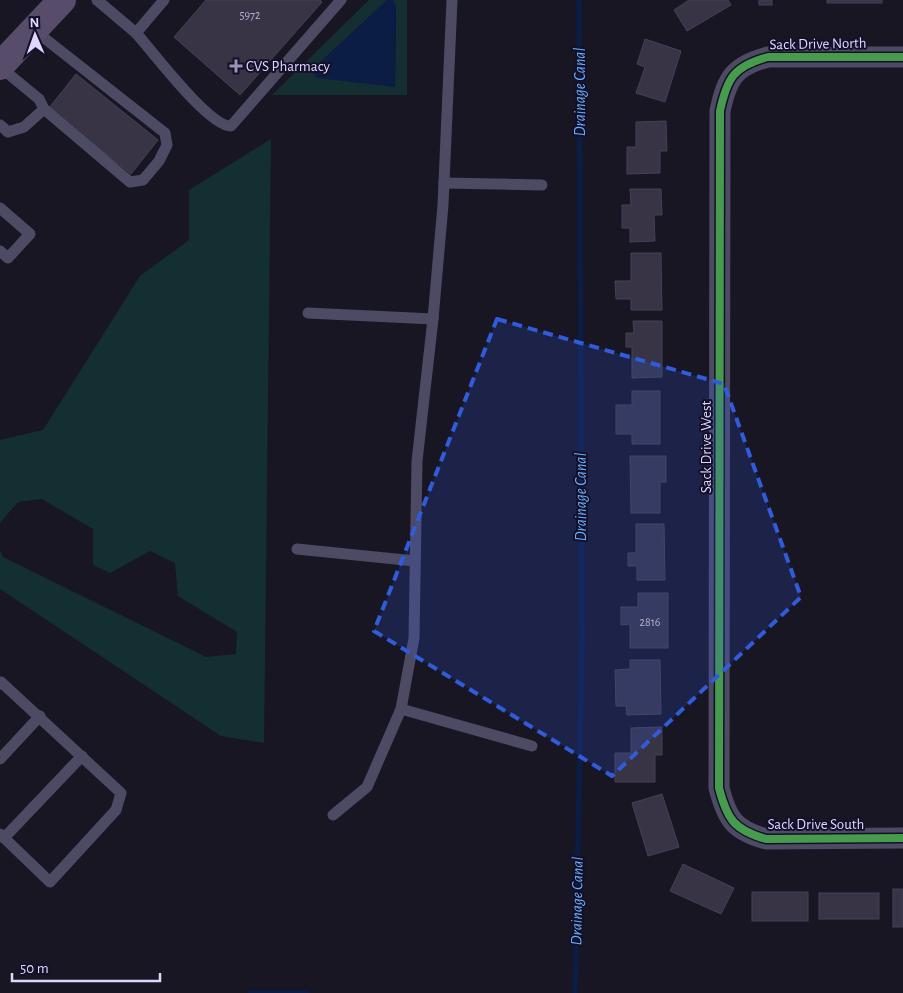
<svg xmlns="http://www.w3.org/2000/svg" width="903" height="993" font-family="'Alegreya Sans',sans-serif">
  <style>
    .green { fill: #142f31 }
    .water { fill: #0b1c45 }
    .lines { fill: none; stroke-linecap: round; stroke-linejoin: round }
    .stream { stroke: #0b1c45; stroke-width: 5.5 }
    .building { fill: #383445; stroke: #454156 }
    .service { stroke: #4d4a64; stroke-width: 11 }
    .minor { stroke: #4d4a64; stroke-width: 21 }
    .primary { stroke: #574c69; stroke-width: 28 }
    .cycleway-casing { stroke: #151029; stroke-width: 11 }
    .cycleway { stroke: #469c4c; stroke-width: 8 }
    .marked { fill: #305cdc; fill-opacity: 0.2; stroke: #305cdc; stroke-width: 4; stroke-dasharray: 10 6; stroke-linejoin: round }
    .poi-dot { fill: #9994b2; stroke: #151029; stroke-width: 2 }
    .labels { text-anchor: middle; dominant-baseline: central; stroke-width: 4; stroke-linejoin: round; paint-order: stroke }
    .number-label { font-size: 12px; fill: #b4afd0 }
    .street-label { font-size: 15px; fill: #ded8ff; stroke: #151029 }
    .poi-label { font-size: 15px; fill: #ded8ff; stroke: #151029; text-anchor: start }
    .water-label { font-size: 16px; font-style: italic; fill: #66b0ff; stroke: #151029 }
  </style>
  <rect width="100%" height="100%" fill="#181623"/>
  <!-- green -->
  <g class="green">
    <path d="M369,0h18l-76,71 84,16 1,-80 -3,-7h14v95h-135z"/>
    <path d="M271,139l-7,604 -43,-7 -221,-147v-39l3,7 203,100 30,-3 1,-22 -59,-36 -3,-33 -25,-12 -40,22 -17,-8v-36l-51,-30 -24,3 -18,21v-83l43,-10 97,-154 49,-36v-50z"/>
  </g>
  <!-- water -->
  <path class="water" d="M387,0h6l3,7 -1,80 -78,-9 -6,-7z"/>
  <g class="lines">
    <!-- stream -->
    <g class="stream">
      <path d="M250,993h57"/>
      <path d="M575,993l7,-351 -3,-642"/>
    </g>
  </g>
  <!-- building -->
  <g class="building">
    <path d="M206,0h114l2,2 -82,93 -66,-58z"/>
    <path d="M728,0l3,5 -44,26 -13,-21 15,-10z"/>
    <rect x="759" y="0" width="13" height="5"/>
    <rect x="827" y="0" width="55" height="3"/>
    <path d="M645,39l36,12 -16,51 -29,-9 9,-26 -8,-3z"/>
    <path d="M76,74l82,66 -27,34 -82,-66z"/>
    <path d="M666,121l1,30h-7v22l-33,1v-27h9v-25z"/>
    <path d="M630,189h31l1,26h-8l1,26 -25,1v-14h-8v-23h9z"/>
    <path d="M631,253h30l1,57h-31v-11h-15l-1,-18h16z"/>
    <path d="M633,321h29v56l-30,1v-31h-6v-14h8z"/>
    <path d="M632,391h28v53h-28v-10h-16v-29h16z"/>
    <path d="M630,456h36v26h-6v31h-29z"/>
    <path d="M636,524h28l1,56h-28v-14h-9v-13h8z"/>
    <path d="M638,593h30v55h-38v-24l-9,1v-18h17z"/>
    <path d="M630,660h30l1,54 -34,1 -1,-9h-10l-1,-36 15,-1z"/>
    <path d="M662,727v28h-7v27h-40v-29h16v-25z"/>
    <path d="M662,794l17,53 -31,9 -16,-53z"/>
    <path d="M683,864l51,24 -13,26 -51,-23z"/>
    <rect x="893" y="889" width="10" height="38"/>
    <rect x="752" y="892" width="56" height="29"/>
    <rect x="819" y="893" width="60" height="26"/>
  </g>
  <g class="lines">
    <!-- service -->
    <g class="service">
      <path d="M97,0l39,33 28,-33"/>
      <path d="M136,33c17,19 73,94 95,93l110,-126"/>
      <path d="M0,67l39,32 5,10 86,73 13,-2 16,-19 8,-16 -2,-12 -131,-103"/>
      <path d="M0,125l8,7 16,-5 20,-18"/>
      <path d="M444,183l98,2"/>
      <path d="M0,208l30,26 -22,24 -8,-7"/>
      <path d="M308,313l125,6"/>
      <path d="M297,549l118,12"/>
      <path d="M0,684l1,-2 120,111 -5,17 -66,72 -50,-48"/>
      <path d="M401,709l131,37"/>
      <path d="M0,759l40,-43"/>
      <path d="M333,815l34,-28 34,-78 13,-71 3,-177 16,-142 10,-114 9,-205"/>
      <path d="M4,838l78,-82"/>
    </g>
    <!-- minor -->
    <path class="minor" d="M903,57h-135c-34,9 -41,21 -48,54l-1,677c8,31 15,42 47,51l137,-1"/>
    <!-- primary -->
    <path class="primary" d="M0,66l62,-66"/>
    <defs>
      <path id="cycleway" d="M903,57h-135c-34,9 -41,21 -48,54l-1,677c8,31 15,42 47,51l137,-1"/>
    </defs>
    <!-- cycleway casing -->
    <use href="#cycleway" class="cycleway-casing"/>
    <!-- cycleway -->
    <use href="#cycleway" class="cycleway"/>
  </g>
  <!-- marked area -->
  <path class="marked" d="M497,319l227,65 77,213 -189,179 -238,-145z"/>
  <!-- markers -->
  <path class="poi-dot" d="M233.5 58.5h5v5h5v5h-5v5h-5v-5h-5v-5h5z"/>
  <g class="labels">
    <!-- number labels -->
    <g class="number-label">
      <text x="250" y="15">5972</text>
      <text x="650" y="622">2816</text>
    </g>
    <!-- street labels -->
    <g class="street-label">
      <text transform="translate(818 44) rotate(-1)">Sack Drive North</text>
      <text transform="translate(706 447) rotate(-90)">Sack Drive West</text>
      <text x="816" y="824">Sack Drive South</text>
    </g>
    <!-- poi labels -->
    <g class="poi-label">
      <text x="246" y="66">CVS Pharmacy</text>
    </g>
    <!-- water labels -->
    <g class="water-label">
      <text transform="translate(580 92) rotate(-90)">Drainage Canal</text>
      <text transform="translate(581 497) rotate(-90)">Drainage Canal</text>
      <text transform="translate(577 901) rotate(-89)">Drainage Canal</text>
    </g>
  </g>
  <!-- north arrow -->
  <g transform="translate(35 35) rotate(358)" stroke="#151029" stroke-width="4" paint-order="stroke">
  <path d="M0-4L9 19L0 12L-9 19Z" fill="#ded8ff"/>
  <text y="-8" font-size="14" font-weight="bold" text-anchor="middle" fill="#ded8ff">N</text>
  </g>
  <!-- scale -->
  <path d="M12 973v8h148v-8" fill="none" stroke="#ded8ff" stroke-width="2.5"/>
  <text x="20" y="973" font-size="15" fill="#ded8ff" stroke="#151029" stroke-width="4" paint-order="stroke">50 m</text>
</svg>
